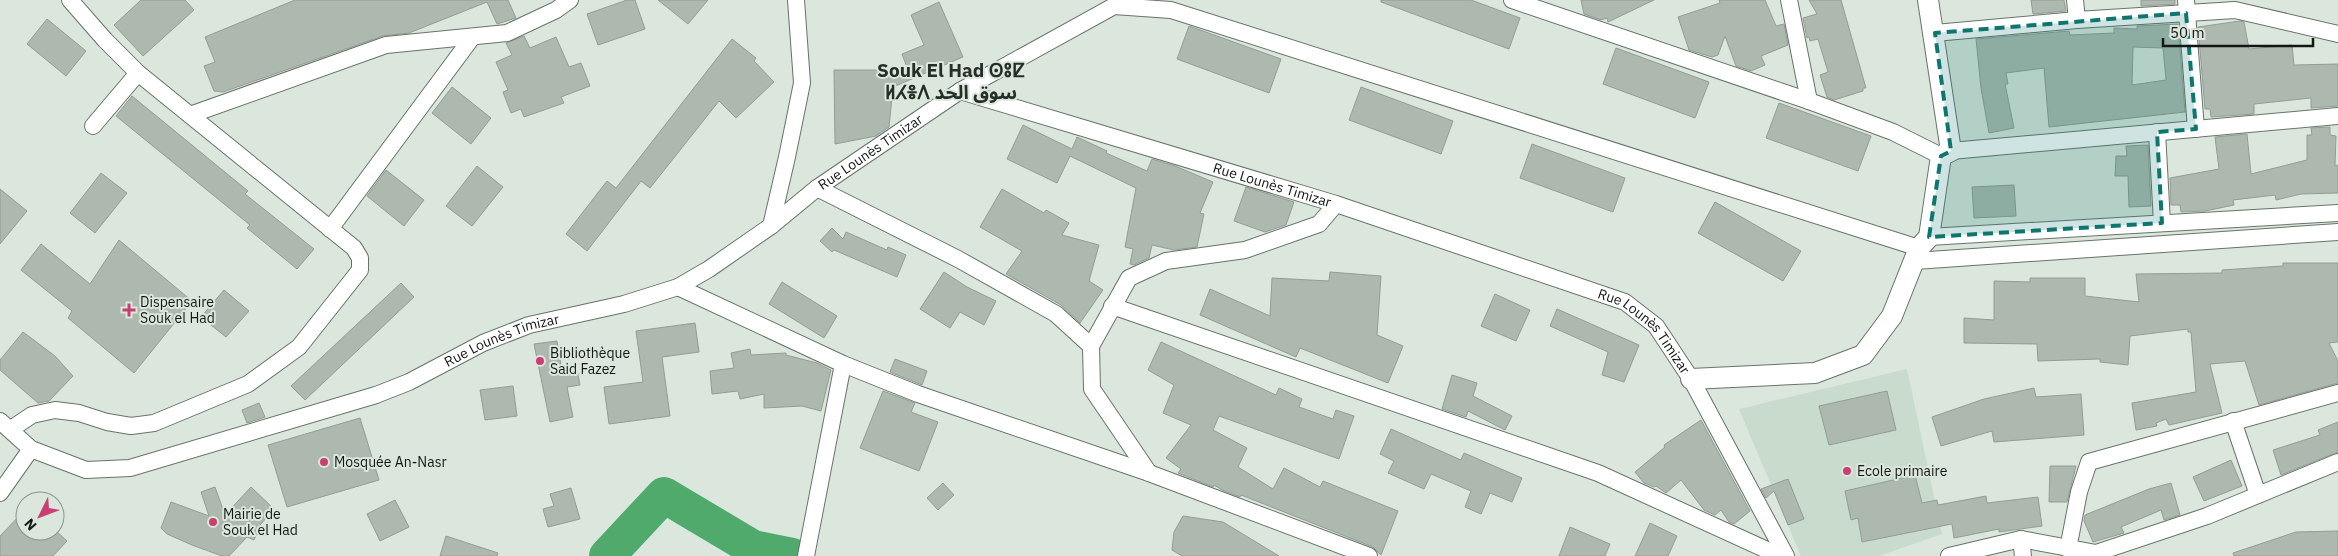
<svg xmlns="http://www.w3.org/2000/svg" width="2338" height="556" font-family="'IBM Plex Sans','Noto Sans Arabic','Noto Sans Tifinagh',sans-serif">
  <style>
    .built { fill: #c9dbcc }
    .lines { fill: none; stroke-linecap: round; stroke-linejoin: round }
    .river { stroke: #4faa6b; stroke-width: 36 }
    .building { fill: #adb9af; stroke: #929d94; fill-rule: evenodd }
    .minor-casing { stroke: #68736a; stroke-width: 18 }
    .tertiary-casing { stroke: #68736a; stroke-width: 22 }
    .minor { stroke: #fff; stroke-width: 16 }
    .tertiary { stroke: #fff; stroke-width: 20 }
    .marked { fill: #0f766e; fill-opacity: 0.2; stroke: #0f766e; stroke-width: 4; stroke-dasharray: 10 6; stroke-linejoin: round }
    .poi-dot { fill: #ca3e72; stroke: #dbe7dd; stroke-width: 2 }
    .labels { text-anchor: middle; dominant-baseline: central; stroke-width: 4; stroke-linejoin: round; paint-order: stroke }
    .street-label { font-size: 14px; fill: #131714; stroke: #dbe7dd }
    .poi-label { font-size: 14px; fill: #131714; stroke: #dbe7dd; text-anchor: start }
    .district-label { font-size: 19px; font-weight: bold; fill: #262f27; stroke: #dbe7dd }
  </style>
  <rect width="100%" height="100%" fill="#dbe7dd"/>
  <!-- built -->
  <path class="built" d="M1907,369l35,165 -63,22h-78l-62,-147z"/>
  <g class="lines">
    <!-- river -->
    <path class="river" d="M607,556l57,-61 89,53 39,8"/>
  </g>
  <!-- building -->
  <g class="building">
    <path d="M141,0h44l9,10 -51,46 -29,-31z"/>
    <path d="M295,0h213l8,18 -19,6 -10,-22 -78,31 -26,3 -160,56 -9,-1 -10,-25 11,-4 -10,-25z"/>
    <path d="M627,0h8l10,29 -47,16 -11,-31z"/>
    <path d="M658,0h50l-20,24z"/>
    <path d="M1381,0h90l49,18 -11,31 -128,-47z"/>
    <path d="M1581,0h73l-46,22 -1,-4 -6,2 -17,-6z"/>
    <path d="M1719,0h46l11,26 8,-2 4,21 -27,11 4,9 -14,6 -15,-5 -11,-30 -7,19 -6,2 -23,-7 -11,-33 42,-14z"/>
    <path d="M1809,0h32l25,88h-3v3l-29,9 -7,-3 -7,-22 8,-3 -10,-33 -8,2 -1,-4 -2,1 -4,-20 14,-4z"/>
    <path d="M2031,0h33l2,11 -33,3z"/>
    <path d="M2141,0h34v4l-34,2z"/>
    <path d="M939,2l24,55 -70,30 -4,40 -13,9 -41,8 -1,-74h74l-6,-16 22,-9 -13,-30z"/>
    <path d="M47,19l39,32 -20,25 -39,-32z"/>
    <path d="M2240,21l4,1 5,27 43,-4 2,20 44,-1v42l-27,2v-10l-57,6v10l-43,3 -1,-8h-5l-7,-82z"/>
    <path d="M2178,24l7,88 -136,15 -5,-59 -38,5 2,11h-3l9,44 -25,5 -8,-45 -5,-49 93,-8 1,4 44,-2v-5l23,1v-3zM2133,47l30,1 3,32 -34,5z"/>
    <path d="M1189,26l92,33 -12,34 -92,-34z"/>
    <path d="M524,36l6,12 26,-11 13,30 12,-4 9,23 -29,11 3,6 -40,14 -3,-8 -10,4 -8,-21 5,-2 -12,-28 16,-7 -6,-12z"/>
    <path d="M732,39l24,19 -2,3 20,21 -38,36 -17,-17 -69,87 -9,-7 -54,70 -21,-17 41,-53 9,7z"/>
    <path d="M1616,48l93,34 -14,36 -92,-34z"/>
    <path d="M452,87l39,31 -20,26 -39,-31z"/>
    <path d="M1361,87l92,34 -12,33 -92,-34z"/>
    <path d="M132,96l116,95 -3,3 69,55 -17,20 -50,-41 3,-3 -134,-109z"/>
    <path d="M1779,103l92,33 -13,35 -92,-33z"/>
    <path d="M1023,125l49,24 5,-12 30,14 -1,2 41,18 5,-12 23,7 38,16 -13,31 4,1 -7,33 -23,3 -22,-5 -3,13 -15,7 -4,-1 3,-15 -8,-2 11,-59 -66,-32 -13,27 -50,-24z"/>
    <path d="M2330,127v8l6,1 -1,30 3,-1v28l-37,1 -25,6 -1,-5 -42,5 1,5 -29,6 -24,1 -1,-7h-9l-1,-27 49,-9 -4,-32 32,-3 4,40 56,-14v-25h5l-1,-7z"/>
    <path d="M1532,144l93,34 -12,34 -93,-34z"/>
    <path d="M2148,145l3,61 -22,1 -1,-31h-13l1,-20h11l-1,-10z"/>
    <path d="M477,166l26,21 -31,39 -26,-20z"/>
    <path d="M386,170l38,30 -20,26 -37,-30z"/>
    <path d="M101,173l26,20 -32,40 -25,-20z"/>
    <path d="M2014,185l2,31 -42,2 -2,-31z"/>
    <path d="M1246,187l48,15 -8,23 -21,7 -31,-11z"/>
    <path d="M0,189l27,22 -27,33z"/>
    <path d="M1002,189l42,24 2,-3 23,13 -7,12 37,10 -10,36 14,9 -23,33 -19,-18 -55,-31 16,-23 -42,-24z"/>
    <path d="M1715,202l86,49 -18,30 -85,-48z"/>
    <path d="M832,228l11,11 3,-7 41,18 1,-3 18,8 -9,22 -63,-27 -2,2 -12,-11z"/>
    <path d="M119,240l73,61 -58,72 -66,-55 4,-7 -51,-41 20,-26 49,40z"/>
    <path d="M2283,263h55v79l-9,1 9,18v22l-79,22 -14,-44 -35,3 12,49 -53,12 -3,-6 -10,4 1,3 -21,4 -4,-27 64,-11 -5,-60h-3v-3l-58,7 -2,29 -28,-3v-3l-62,2 -1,-17 -73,-1v-25l30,2v-39l36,1v-4h55v18l54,6 -3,-28 86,-1v-3l61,-4z"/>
    <path d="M944,272l23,15 29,14 -12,24 -24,-13 -10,16 -30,-19z"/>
    <path d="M1330,272l51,4 -4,59 26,11 -15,37 -88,-35 -4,9 -96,-42 10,-26 60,27 2,-38 57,3z"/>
    <path d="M782,282l55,34 -13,22 -55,-34z"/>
    <path d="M401,283l13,14 -109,103 -14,-14z"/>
    <path d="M224,290l25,21 -23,26 -25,-20z"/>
    <path d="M1495,294l35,16 -14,31 -35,-15z"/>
    <path d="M1557,309l82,36 -15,37 -22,-7 6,-23 -58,-26z"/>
    <path d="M695,323l4,29 -37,5 8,59 -61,8 -5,-37 39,-5 -7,-51z"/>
    <path d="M23,332l32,24 18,20 -24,25 -11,2 -38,-33v-10z"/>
    <path d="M557,341l5,31 15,-3 3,16 -13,2 6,30 -23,5 -16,-78z"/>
    <path d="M1161,342l115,53 3,-7 23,11 -3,8 34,12 3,-9 18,6 -15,43 -120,-43 -6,14 34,18 -9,19 35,22 11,-21 36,19 3,-6 75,30 -17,44 -8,-8 -132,-52 -1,2 -18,-7 -8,-5 -1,2 -35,-14 3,-4 -15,-11 25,-33 -28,-12 11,-28 -26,-15z"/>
    <path d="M750,349l1,6 35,-2v2l31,8 14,7 -10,41 -19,-5 -38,2v-14l-24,5 -2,-8 -26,3 -2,-23 24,-3 -3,-15z"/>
    <path d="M895,359l32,12 -5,14 -32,-13z"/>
    <path d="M1452,375l25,8 -4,13 39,20 -7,14 -37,-19 -2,6 -24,-8z"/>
    <path d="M513,386l4,30 -32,4 -5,-30z"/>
    <path d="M2034,388l2,9 45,-3 3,41 -90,7 -2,-11 -51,15 -9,-29 52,-18z"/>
    <path d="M883,391l32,12 -4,9 27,10 -19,49 -59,-23z"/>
    <path d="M1887,391l9,39 -67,15 -10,-39z"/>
    <path d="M259,403l6,14 -18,6 -5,-13z"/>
    <path d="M360,418l19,62 -92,27 -19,-62z"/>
    <path d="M1701,420l49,91 -16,13 -5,-2 -8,-12 -6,5 -11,-5 -23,-30 -15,13 -10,-7 -2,1 -10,-4 -9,-11 30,-25 -1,-2z"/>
    <path d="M2338,422v30l-57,23 -8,-25 47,-15 -2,-5z"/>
    <path d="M1391,429l70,31 3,-7 58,25 -10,24 -22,-9 -9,21 -16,-7 6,-16 -40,-17 -7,15 -36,-16 6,-12 -14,-7z"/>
    <path d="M2231,460l11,26 -38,15 -11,-24z"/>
    <path d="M2050,466h26l-9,36h-18z"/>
    <path d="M1915,475l7,28 15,-3 1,5 48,-9 1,7 51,-6 4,29 -43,6v-3l-45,9 -2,-14 -90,18 -4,-24 -7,2 -6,-29z"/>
    <path d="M1788,479l16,40 -16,6 -14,-34 -8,7 -5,-9z"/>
    <path d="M943,483l11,12 -16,15 -11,-12z"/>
    <path d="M2171,483l9,32 -16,5 -3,-10 -40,17 3,6 -31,9 -9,-21 1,-6 64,-26z"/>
    <path d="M215,487l10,28 26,-28 23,22 -14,16 -6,15 -7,-3 -18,19h-7l-30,-11 -25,-11 -6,-6 10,-26 38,14 -8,-24z"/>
    <path d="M571,488l9,31 -32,8 -5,-18 11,-3 -4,-12z"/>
    <path d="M395,500l14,27 -29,14 -13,-27z"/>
    <path d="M25,510v21l30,-1 12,11 -14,15h-53v-20z"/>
    <path d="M1183,516l40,6 56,34h-97l-10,-6 2,-18z"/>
    <path d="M1650,523l27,13 -9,20h-33z"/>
    <path d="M1570,527l40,17 -5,12h-46z"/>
    <path d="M2338,531v25h-104l-1,-3 63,-21z"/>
    <path d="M446,536l52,17 -1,3h-57z"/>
  </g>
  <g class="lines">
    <defs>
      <g id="minor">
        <path d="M1512,0l297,101 84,31 48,24"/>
        <path d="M1789,0l20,101"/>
        <path d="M2075,0l2,20"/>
        <path d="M2186,0l10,129"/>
        <path d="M1935,33l142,-13 158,-10 103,24"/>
        <path id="s1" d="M960,91l376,113 289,98 31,24 35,53 95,177"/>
        <path d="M190,115l196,-70 121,-12 49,-23 14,-10"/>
        <path d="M93,126l45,-53"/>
        <path d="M2157,132l5,91"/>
        <path d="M1951,151l387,-35"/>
        <path d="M817,188l141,71 98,55 35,32"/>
        <path d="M771,226l16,-69 15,-74 -6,-83"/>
        <path d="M330,229l141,-190"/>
        <path d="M1929,237l409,-24"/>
        <path d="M1915,261l423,-29"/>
        <path d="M678,287l165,77 75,30 231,79 220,83"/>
        <path d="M1112,306l486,167 182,83"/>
        <path id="s2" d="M0,421l31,28 55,21 44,-2 246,-73 33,-13 74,-39 46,-18 95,-21 54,-17 31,-18 62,-43 46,-38 143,-97 154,-85 57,4 748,238"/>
        <path d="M2233,421l25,74"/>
        <path d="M11,429l21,-14 23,-5 24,3 28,9 24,4 23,-3 94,-39 51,-37 61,-77v-12l-6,-10 -216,-175 -33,-33 -35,-40"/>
        <path d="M1149,473l-57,-84 -1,-43 38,-68 37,-17 79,-11 74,-26 17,-20"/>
        <path d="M0,493l31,-44"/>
        <path d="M2021,539l2,17"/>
        <path d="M2068,549l11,-57 10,-30 249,-69"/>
        <path d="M806,556l37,-192"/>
        <path d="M1949,556l72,-17 75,14 111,-37 131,-54"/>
      </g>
      <path id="tertiary" d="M1691,379l124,-6 48,-18 29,-39 27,-68 10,-11 12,-81 10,-5 -23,-151"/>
    </defs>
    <!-- minor casing -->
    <use href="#minor" class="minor-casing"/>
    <!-- tertiary casing -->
    <use href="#tertiary" class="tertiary-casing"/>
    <!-- minor -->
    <use href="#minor" class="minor"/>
    <!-- tertiary -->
    <use href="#tertiary" class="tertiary"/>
  </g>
  <!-- marked area -->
  <path class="marked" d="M2186,13l10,116 -39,3 5,91 -233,14 12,-81 10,-5 -16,-118z"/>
  <!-- markers -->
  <g class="poi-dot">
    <path d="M126.5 302.5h5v5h5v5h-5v5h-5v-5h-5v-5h5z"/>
    <circle cx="540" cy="361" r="5"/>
    <circle cx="324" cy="462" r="5"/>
    <circle cx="1847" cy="471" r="5"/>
    <circle cx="213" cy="522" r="5"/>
  </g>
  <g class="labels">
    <!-- street labels -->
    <g class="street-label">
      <text stroke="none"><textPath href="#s2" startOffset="959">Rue Lounès Timizar</textPath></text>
      <text stroke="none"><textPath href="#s1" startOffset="326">Rue Lounès Timizar</textPath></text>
      <text stroke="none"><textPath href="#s1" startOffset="731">Rue Lounès Timizar</textPath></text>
      <text stroke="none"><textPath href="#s2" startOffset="539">Rue Lounès Timizar</textPath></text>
    </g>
    <!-- poi labels -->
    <g class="poi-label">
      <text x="140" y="302">Dispensaire<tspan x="140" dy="16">Souk el Had</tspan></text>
      <text x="550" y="353">Bibliothèque<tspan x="550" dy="16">Said Fazez</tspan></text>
      <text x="334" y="462">Mosquée An-Nasr</text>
      <text x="1857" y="471">Ecole primaire</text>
      <text x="223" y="514">Mairie de<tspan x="223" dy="16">Souk el Had</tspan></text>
    </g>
    <!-- district labels -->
    <g class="district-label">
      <text x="951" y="70">Souk El Had ⵙⵓⵇ<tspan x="951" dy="22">ⵍⵃⴻⴷ سوق الحد</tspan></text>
    </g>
  </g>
  <!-- north arrow -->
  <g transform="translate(40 516) rotate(228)"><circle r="24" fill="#dbe7dd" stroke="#8b948d"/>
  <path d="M0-4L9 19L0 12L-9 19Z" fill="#ca3e72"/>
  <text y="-8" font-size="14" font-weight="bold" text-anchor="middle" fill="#131714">N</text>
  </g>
  <!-- scale -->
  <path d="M2163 38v8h150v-8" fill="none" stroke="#131714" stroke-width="2.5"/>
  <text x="2170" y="38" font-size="15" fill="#131714" stroke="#dbe7dd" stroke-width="4" paint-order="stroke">50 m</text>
</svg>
